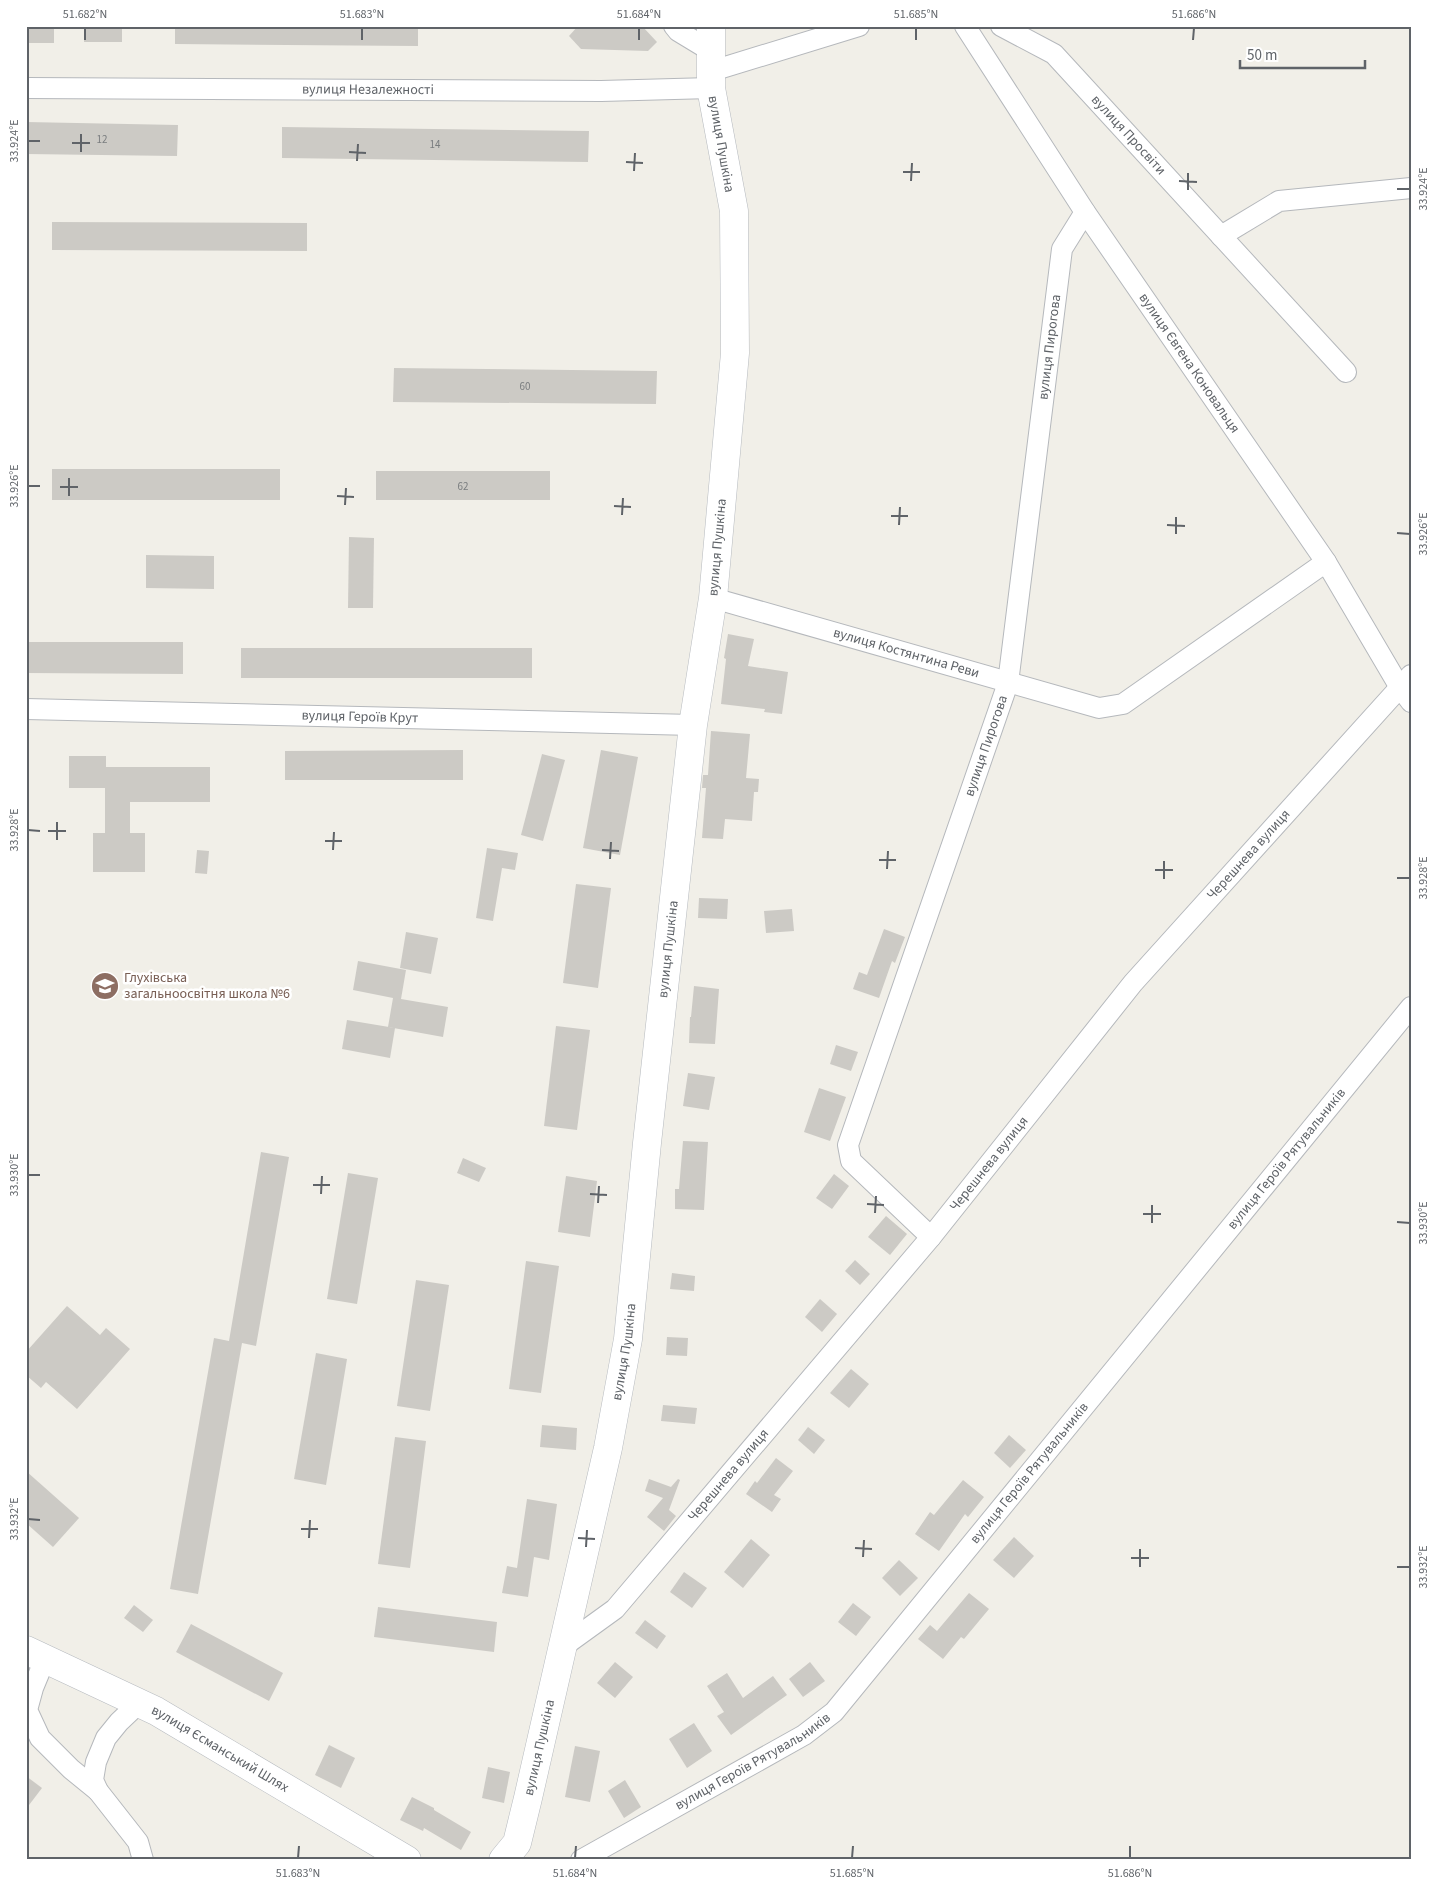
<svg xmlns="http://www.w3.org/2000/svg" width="1437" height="1886" font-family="'Source Sans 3',sans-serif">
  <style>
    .building { fill: #cccac5 }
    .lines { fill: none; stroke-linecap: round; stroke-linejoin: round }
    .street-casing { stroke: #b5b8bc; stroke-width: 22 }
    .secondary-casing { stroke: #b6babf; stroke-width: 29 }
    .street { stroke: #fff; stroke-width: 20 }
    .secondary { stroke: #fff; stroke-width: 28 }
    .ticks { fill: none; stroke: #5f6368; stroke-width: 2 }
    .labels { text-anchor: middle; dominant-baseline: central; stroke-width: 5; stroke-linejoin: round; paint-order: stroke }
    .number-label { font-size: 11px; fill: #7a7d7f }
    .street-label { font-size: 14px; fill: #5f6368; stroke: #fff }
    .education-label { font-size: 14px; fill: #785e54; stroke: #fff; text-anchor: start }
    .neatline { fill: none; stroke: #5f6368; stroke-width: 2 }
    .ticks-label { font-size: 12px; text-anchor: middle; fill: #5f6368 }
  </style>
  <rect width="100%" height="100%" fill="#f1efe8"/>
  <!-- building -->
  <g class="building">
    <rect x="26" y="26" width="28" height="17"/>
    <path d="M85,26h37v16h-38z"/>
    <path d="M175,26h243v20l-243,-2z"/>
    <path d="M578,26h64l15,16 -9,9 -67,-2 -12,-13z"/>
    <path d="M26,122l152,3 -1,31 -151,-2z"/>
    <path d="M282,127l307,4 -1,31 -306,-4z"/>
    <path d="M52,222l255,1v28l-255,-1z"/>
    <path d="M394,368l263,3 -1,33 -263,-2z"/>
    <rect x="52" y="469" width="228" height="31"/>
    <rect x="376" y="471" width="174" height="29"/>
    <path d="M349,537l25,1 -1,70h-25z"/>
    <path d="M146,555l68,1v33l-68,-1z"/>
    <path d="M728,634l26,5 -6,27 40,6 -6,42 -18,-2 1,-3 -44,-5 5,-45 -2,-1z"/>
    <path d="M26,642h157v32l-157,-1z"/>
    <rect x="241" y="648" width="291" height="30"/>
    <path d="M711,731l39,3 -4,44 13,1 -1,13h-4l-2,29 -27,-2 -2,20 -21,-1 4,-50h-4l1,-13h5z"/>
    <path d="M463,750v30h-178v-29z"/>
    <path d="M601,750l37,7 -18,98 -37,-7z"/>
    <path d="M542,754l23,6 -22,81 -22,-6z"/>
    <path d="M69,756h37v11h104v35h-80v31h15v39h-52v-39h12v-45h-36z"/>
    <path d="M487,848l31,5 -3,17 -13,-2 -9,53 -17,-3z"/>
    <path d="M197,850l12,1 -2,23 -12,-1z"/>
    <path d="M576,884l35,4 -13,100 -35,-5z"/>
    <path d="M699,898l29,1 -1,20 -29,-1z"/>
    <path d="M792,909l2,22 -28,2 -2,-22z"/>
    <path d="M884,929l21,8 -10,26 -3,-2 -13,37 -26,-9 6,-17 8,3z"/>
    <path d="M406,932l32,6 -7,36 -31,-6z"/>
    <path d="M358,961l48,9 -5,29 47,8 -5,30 -55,-10 5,-29 -40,-8z"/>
    <path d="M694,986l25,3 -4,55 -26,-1 1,-26h1z"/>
    <path d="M347,1020l48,8 -5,30 -48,-9z"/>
    <path d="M556,1026l34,4 -13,100 -33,-4z"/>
    <path d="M836,1045l22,7 -7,19 -21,-7z"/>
    <path d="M688,1073l27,4 -6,33 -26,-4z"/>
    <path d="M819,1088l27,9 -16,44 -26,-9z"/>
    <path d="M683,1141l25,1 -4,68 -29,-1v-20h4z"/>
    <path d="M261,1152l28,5 -33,189 -14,-3 -44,251 -28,-5 44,-251 15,3z"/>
    <path d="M463,1158l23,10 -7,14 -22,-9z"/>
    <path d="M348,1173l30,5 -21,126 -30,-5z"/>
    <path d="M834,1174l15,12 -17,23 -16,-11z"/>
    <path d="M566,1176l31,5 -7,56 -32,-5z"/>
    <path d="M886,1216l21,18 -17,21 -22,-18z"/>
    <path d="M855,1260l15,14 -10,11 -15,-14z"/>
    <path d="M526,1261l33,5 -18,127 -32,-4z"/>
    <path d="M672,1273l23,3 -1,15 -24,-2z"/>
    <path d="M416,1280l33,5 -19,126 -33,-5z"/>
    <path d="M820,1299l17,15 -15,18 -17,-15z"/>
    <path d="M67,1306l33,29 6,-7 24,21 -53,60 -31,-27 -5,6 -15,-13v-23z"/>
    <path d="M667,1337l21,1 -1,18 -21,-1z"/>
    <path d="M316,1353l31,6 -21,126 -32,-6z"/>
    <path d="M851,1369l18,15 -20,24 -19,-15z"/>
    <path d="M663,1405l34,3 -2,16 -34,-3z"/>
    <path d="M542,1425l35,3 -1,22 -36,-3z"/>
    <path d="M808,1427l17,13 -11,14 -16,-14z"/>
    <path d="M1009,1435l17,15 -16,18 -16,-15z"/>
    <path d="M395,1437l31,4 -16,127 -32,-4z"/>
    <path d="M776,1458l17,13 -19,24 7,4 -9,13 -26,-18 9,-13 2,2z"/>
    <path d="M26,1471l53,47 -26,29 -27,-24z"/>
    <path d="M649,1479l22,8 7,-8 2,1 -11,30 7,6 -12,15 -17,-14 16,-19 -18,-7z"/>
    <path d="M963,1480l21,17 -16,20 -3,-3 -26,37 -24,-17 15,-22 4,3z"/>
    <path d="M527,1499l30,5 -8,56 -15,-3 -6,40 -26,-4 5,-27 10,2z"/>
    <path d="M1014,1537l20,19 -20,22 -21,-18z"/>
    <path d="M751,1539l19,16 -27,33 -19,-16z"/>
    <path d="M899,1560l19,18 -18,18 -18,-18z"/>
    <path d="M684,1572l23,16 -15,20 -22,-16z"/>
    <path d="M969,1593l20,16 -25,30 -3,-2 -18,22 -25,-20 12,-14 7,6z"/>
    <path d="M853,1603l18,14 -15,19 -18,-14z"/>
    <path d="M134,1605l19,15 -10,12 -19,-14z"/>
    <path d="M378,1607l119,15 -3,30 -120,-15z"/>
    <path d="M645,1620l21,16 -9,13 -22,-16z"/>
    <path d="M191,1624l92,49 -14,28 -93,-49z"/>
    <path d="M615,1662l18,15 -18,21 -18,-15z"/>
    <path d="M810,1662l15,19 -22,16 -14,-18z"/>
    <path d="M727,1673l16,25 30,-22 14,19 -56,40 -14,-19 7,-4 -17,-26z"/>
    <path d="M694,1723l18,28 -25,17 -18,-29z"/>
    <path d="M329,1745l26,13 -14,30 -26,-13z"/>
    <path d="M575,1746l25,5 -10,51 -25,-5z"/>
    <path d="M488,1767l22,5 -6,31 -22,-5z"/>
    <path d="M26,1776l16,12 -16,21z"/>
    <path d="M625,1780l16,27 -17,11 -16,-27z"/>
    <path d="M412,1797l22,11v2l37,22 -10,18 -37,-22 -1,3 -23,-11z"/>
  </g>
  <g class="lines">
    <defs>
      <g id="street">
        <path d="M674,26l4,5 33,20"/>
        <path id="s1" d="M965,26l120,186 241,350 73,124 12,16"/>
        <path id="s2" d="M1001,26l53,28 292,318"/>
        <path d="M712,71l147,-45"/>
        <path id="s3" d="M26,88l575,3 110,-3"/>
        <path d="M1221,236l58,-35 132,-13"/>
        <path id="s4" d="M713,598l386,110 24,-4 203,-142"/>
        <path id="s5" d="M26,709l667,16"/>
        <path id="s6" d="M931,1237l-80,-76 -3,-16 160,-462 54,-434 23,-37"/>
        <path id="s7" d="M561,1648l54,-39 316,-372 202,-254 278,-308"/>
        <path d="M45,1659l-12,29 -6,22 13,28 31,31 27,22"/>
        <path d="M139,1703l-20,19 -13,16 -10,24 -3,18 5,11 40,51 5,18"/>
        <path id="s8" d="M581,1860l223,-125 30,-23 577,-705"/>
      </g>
      <g id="secondary">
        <path id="s9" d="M26,1650l130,61 251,149"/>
        <path id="s10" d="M503,1860l14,-17 11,-45 80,-350 20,-109 19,-196 46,-418 20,-127 22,-245 -1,-142 -23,-123v-62"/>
      </g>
    </defs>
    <!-- street casing -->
    <use href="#street" class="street-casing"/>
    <!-- secondary casing -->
    <use href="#secondary" class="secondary-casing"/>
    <!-- street -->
    <use href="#street" class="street"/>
    <!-- secondary -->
    <use href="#secondary" class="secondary"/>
  </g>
  <!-- ticks -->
  <path class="ticks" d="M85,40v-12M362,40v-12M639,40v-12M916,40v-12M1193,40l1,-12M28,141h12M72,143h18M81,152v-18M349,152l17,1M357,161l1,-17M626,162l17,1M634,171l1,-18M903,172h17M911,181l1,-18M1179,181l18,1M1397,189h13M1188,190v-17M28,486h12M60,487h18M69,496v-18M337,496l17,1M345,505l1,-17M614,506l17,1M622,515l1,-17M891,516h17M899,525l1,-18M1167,525l18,1M1397,533l13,1M1176,534v-17M28,830l12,1M48,831h18M57,840v-18M325,841h17M333,850l1,-18M602,850l17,1M610,859l1,-17M879,860h17M887,869l1,-18M1155,870h18M1397,878h13M1164,879v-18M28,1175h12M313,1185h17M321,1194l1,-18M590,1194l17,1M598,1203l1,-17M867,1204l17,1M875,1213l1,-17M1143,1214h18M1397,1222l13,1M1152,1223v-18M28,1519l12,1M301,1529h17M309,1538l1,-18M578,1538l17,1M586,1547l1,-17M855,1548l17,1M863,1557l1,-17M1131,1558h18M1140,1567v-18M1397,1567h13M298,1858l1,-12M575,1858l1,-12M852,1858l1,-12M1130,1858v-12"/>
  <!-- icons -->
  <defs>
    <symbol id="school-disc" viewBox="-11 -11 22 22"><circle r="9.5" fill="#8d6e63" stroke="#fff"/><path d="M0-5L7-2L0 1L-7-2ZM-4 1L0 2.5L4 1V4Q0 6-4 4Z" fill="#fff"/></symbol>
  </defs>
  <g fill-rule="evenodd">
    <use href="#school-disc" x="89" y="970" width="32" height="32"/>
  </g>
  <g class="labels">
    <!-- number labels -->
    <g class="number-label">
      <text x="102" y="139">12</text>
      <text x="435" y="144">14</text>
      <text x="525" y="386">60</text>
      <text x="463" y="486">62</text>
    </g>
    <!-- street labels -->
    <g class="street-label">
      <text stroke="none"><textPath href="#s3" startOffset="342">вулиця Незалежності</textPath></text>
      <text stroke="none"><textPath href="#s2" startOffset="170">вулиця Просвіти</textPath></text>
      <text transform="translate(721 144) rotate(80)">вулиця Пушкіна</text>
      <text stroke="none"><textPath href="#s6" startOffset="954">вулиця Пирогова</textPath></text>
      <text stroke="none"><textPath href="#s1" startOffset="405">вулиця Євгена Коновальця</textPath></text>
      <text stroke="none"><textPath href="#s10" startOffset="1335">вулиця Пушкіна</textPath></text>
      <text stroke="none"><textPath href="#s4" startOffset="201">вулиця Костянтина Реви</textPath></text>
      <text stroke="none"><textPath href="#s5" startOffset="334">вулиця Героїв Крут</textPath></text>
      <text stroke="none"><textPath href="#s6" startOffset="549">вулиця Пирогова</textPath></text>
      <text stroke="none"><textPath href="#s7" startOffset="1052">Черешнева вулиця</textPath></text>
      <text stroke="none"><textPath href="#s10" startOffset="930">вулиця Пушкіна</textPath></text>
      <text stroke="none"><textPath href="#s8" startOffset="1008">вулиця Героїв Рятувальників</textPath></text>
      <text stroke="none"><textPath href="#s7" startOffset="648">Черешнева вулиця</textPath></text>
      <text stroke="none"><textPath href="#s10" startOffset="525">вулиця Пушкіна</textPath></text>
      <text stroke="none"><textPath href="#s8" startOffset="602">вулиця Героїв Рятувальників</textPath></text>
      <text stroke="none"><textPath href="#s7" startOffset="242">Черешнева вулиця</textPath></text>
      <text stroke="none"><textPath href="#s10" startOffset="120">вулиця Пушкіна</textPath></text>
      <text stroke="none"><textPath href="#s9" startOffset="218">вулиця Єсманський Шлях</textPath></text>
      <text stroke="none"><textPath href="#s8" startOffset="198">вулиця Героїв Рятувальників</textPath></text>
    </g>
    <!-- education labels -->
    <g class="education-label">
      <text x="124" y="978">Глухівська<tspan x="124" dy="16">загальноосвітня школа №6</tspan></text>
    </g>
  </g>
  <!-- border -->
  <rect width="1437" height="1886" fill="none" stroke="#ffffff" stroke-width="55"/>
  <!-- scale -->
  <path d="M1240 60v8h125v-8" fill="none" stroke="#5f6368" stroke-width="2.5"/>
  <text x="1247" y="60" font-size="15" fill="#5f6368" stroke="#ffffff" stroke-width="4" paint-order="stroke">50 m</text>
  <rect x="28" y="28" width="1382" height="1830" class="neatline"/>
  <g class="ticks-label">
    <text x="85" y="18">51.682°N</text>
    <text x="362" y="18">51.683°N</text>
    <text x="639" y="18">51.684°N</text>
    <text x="916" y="18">51.685°N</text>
    <text x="1194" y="18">51.686°N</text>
    <text transform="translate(14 141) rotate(-90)" y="4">33.924°E</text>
    <text transform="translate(1423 189) rotate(-90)" y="4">33.924°E</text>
    <text transform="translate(14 486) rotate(-90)" y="4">33.926°E</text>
    <text transform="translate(1423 534) rotate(-90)" y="4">33.926°E</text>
    <text transform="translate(14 830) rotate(-90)" y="4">33.928°E</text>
    <text transform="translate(1423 878) rotate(-90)" y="4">33.928°E</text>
    <text transform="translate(14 1175) rotate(-90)" y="4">33.930°E</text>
    <text transform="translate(1423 1223) rotate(-90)" y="4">33.930°E</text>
    <text transform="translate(14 1519) rotate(-90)" y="4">33.932°E</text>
    <text transform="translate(1423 1567) rotate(-90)" y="4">33.932°E</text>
    <text x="298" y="1877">51.683°N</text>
    <text x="575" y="1877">51.684°N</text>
    <text x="852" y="1877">51.685°N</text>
    <text x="1130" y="1877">51.686°N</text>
  </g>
</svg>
